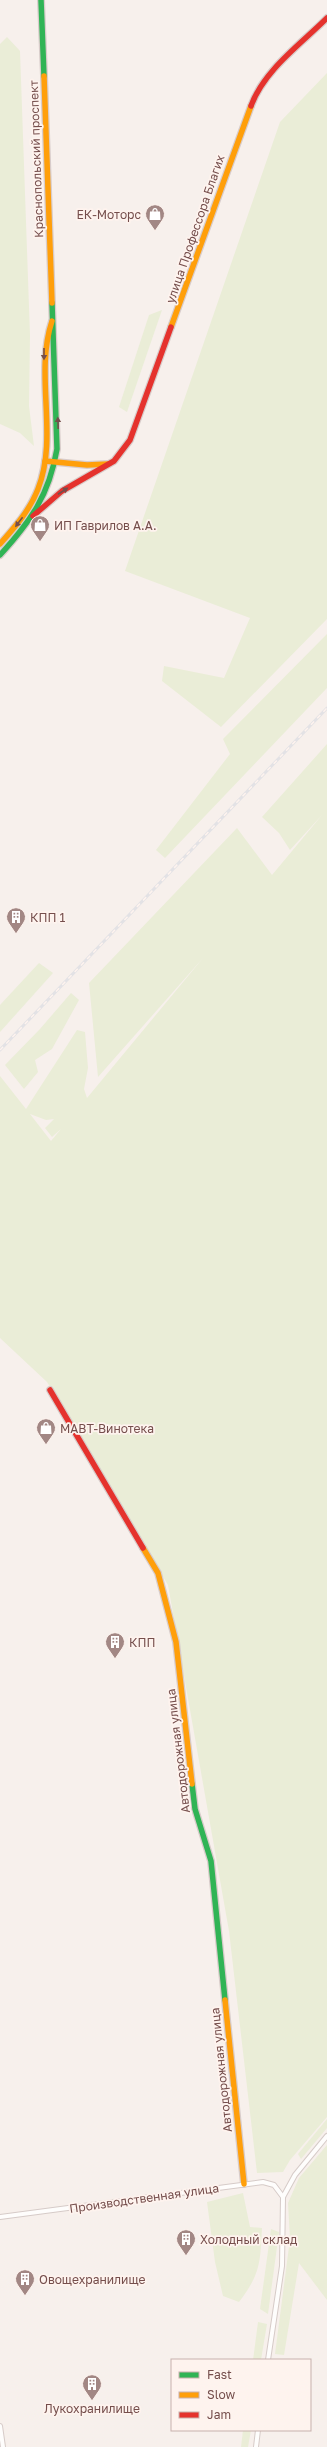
<svg xmlns="http://www.w3.org/2000/svg" width="327" height="2447" font-family="'Golos Text',sans-serif">
  <style>
    .green { fill: #eaedd7; fill-rule: evenodd }
    .lines { fill: none; stroke-linecap: round; stroke-linejoin: round }
    .street-casing { stroke: #d6cbc8; stroke-width: 6 }
    .fast-casing { stroke: #d8ccca; stroke-width: 8 }
    .slow-casing { stroke: #d8ccca; stroke-width: 8 }
    .jam-casing { stroke: #d8ccca; stroke-width: 8 }
    .street { stroke: #fefdfc; stroke-width: 4 }
    .fast { stroke: #30b455; stroke-width: 5.5 }
    .slow { stroke: #ff9f0a; stroke-width: 5.5 }
    .jam { stroke: #e5322d; stroke-width: 5.5 }
    .rail-casing { stroke: #e3e2e5; stroke-width: 3 }
    .rail { stroke: #fef3ee; stroke-width: 1.5; stroke-dasharray: 4.5; stroke-linecap: butt }
    .oneway { fill: #754e4c }
    .labels { text-anchor: middle; dominant-baseline: central; stroke-width: 3.5; stroke-linejoin: round; paint-order: stroke }
    .street-label { font-size: 12px; fill: #754e4c; stroke: #fef3ee }
    .poi-label { font-size: 12px; fill: #754e4c; stroke: #fef3ee; text-anchor: start }
  </style>
  <rect width="100%" height="100%" fill="#f7f0ec"/>
  <!-- green -->
  <g class="green">
    <path d="M7,37l13,14 10,284 -1,71 5,40 -14,-13 -20,-9v-380z"/>
    <path d="M327,73v546l-106,108 -59,-46 2,-15 60,12 26,-60 -125,-47 155,-449z"/>
    <path d="M162,310l-35,102 -8,-5 30,-92z"/>
    <path d="M327,634v54l-162,170 -9,-8 74,-96 -7,-15z"/>
    <path d="M327,744v1373l-37,43 -7,12 -26,1 -28,-242 -61,-346 -121,-203 -47,-44v-262l26,33 51,-79 8,2 3,36 -4,21 3,9 116,-140 -105,119 -9,-94 148,-155 35,47 50,-60 -32,35 -11,-17 -17,-16zM30,1114l16,6 8,-1 -9,9 7,9 9,-8 -10,12z"/>
    <path d="M39,963l14,10 -53,59v-27z"/>
    <path d="M71,993l8,7 -27,49 -17,11 3,12 -14,17 -19,-24 35,-36z"/>
    <path d="M327,2119v9l-26,31 -3,-5z"/>
    <path d="M327,2145v155l-28,-37 -15,92 -9,-1 15,-115 -2,-36 11,-25z"/>
    <path d="M243,2193l7,34 12,1c-2,35 -1,45 -23,74l-16,-6 -8,-34 -8,-60z"/>
    <path d="M271,2229l8,3 -11,82 -8,-5z"/>
    <path d="M258,2322l9,2 -6,36h-8z"/>
    <path d="M243,2430h8l-3,17h-7z"/>
  </g>
  <g class="lines">
    <defs>
      <g id="street">
        <path d="M0,2217l263,-35 11,3 9,12"/>
        <path d="M268,2360l14,-94 1,-69 12,-22 32,-39"/>
        <path d="M0,2426l3,21"/>
        <path d="M256,2447l2,-17"/>
      </g>
      <g id="fast">
        <path d="M41,0l3,76"/>
        <path d="M0,555c31,-34 49,-60 57,-106l-5,-146"/>
        <path d="M192,1784l3,25 16,52 14,139"/>
      </g>
      <g id="slow">
        <path d="M44,76l8,227"/>
        <path d="M171,327l80,-221"/>
        <path d="M45,461l42,4 21,-1"/>
        <path d="M0,544c15,-17 30,-34 38,-55 21,-54 -4,-113 14,-168"/>
        <path d="M143,1548l15,25 18,69 16,142"/>
        <path d="M225,2000l19,184"/>
      </g>
      <g id="jam">
        <path d="M251,106c13,-36 50,-62 76,-88"/>
        <path d="M33,516l29,-25 52,-30 16,-21 41,-113"/>
        <path d="M50,1390l93,158"/>
      </g>
    </defs>
    <!-- street casing -->
    <use href="#street" class="street-casing"/>
    <!-- fast casing -->
    <use href="#fast" class="fast-casing"/>
    <!-- slow casing -->
    <use href="#slow" class="slow-casing"/>
    <!-- jam casing -->
    <use href="#jam" class="jam-casing"/>
    <!-- street -->
    <use href="#street" class="street"/>
    <!-- fast -->
    <use href="#fast" class="fast"/>
    <!-- slow -->
    <use href="#slow" class="slow"/>
    <!-- jam -->
    <use href="#jam" class="jam"/>
    <defs>
      <path id="rail" d="M0,1050l327,-342"/>
    </defs>
    <!-- rail casing -->
    <use href="#rail" class="rail-casing"/>
    <!-- rail -->
    <use href="#rail" class="rail"/>
  </g>
  <!-- one-way arrows -->
  <defs><path id="oneway-solid" d="M-6-.8H1V-3.2L6.5 0L1 3.2V.8H-6Z"/></defs>
  <g class="oneway">
    <use href="#oneway-solid" transform="translate(44 354) rotate(90)"/>
    <use href="#oneway-solid" transform="translate(58 423) rotate(-92)"/>
    <use href="#oneway-solid" transform="translate(63 491) rotate(-33)"/>
    <use href="#oneway-solid" transform="translate(19 522) rotate(127)"/>
  </g>
  <!-- icons -->
  <defs>
    <symbol id="shop-pin" viewBox="-11 -11 22 30"><path d="M0 17L-7.5 6A9.5 9.5 0 1 1 7.5 6Z" fill="#a28784" stroke="#fef3ee"/><path d="M-5-2.5h2.3a2.7 3.5 0 0 1 5.4 0H5L5.5 6h-11ZM-1.5-2.5h3a1.5 2.3 0 0 0-3 0Z" fill="#fff"/></symbol>
    <symbol id="building-pin" viewBox="-11 -11 22 30"><path d="M0 17L-7.5 6A9.5 9.5 0 1 1 7.5 6Z" fill="#a28784" stroke="#fef3ee"/><path d="M-4-6H4V6H1V3H-1V6H-4ZM-2.5-4.3h1.7v1.8h-1.7ZM.8-4.3h1.7v1.8H.8ZM-2.5-1h1.7V.8h-1.7ZM.8-1h1.7V.8H.8Z" fill="#fff"/></symbol>
  </defs>
  <g fill-rule="evenodd">
    <use href="#shop-pin" x="144" y="203" width="22" height="30"/>
    <use href="#shop-pin" x="29" y="514" width="22" height="30"/>
    <use href="#building-pin" x="5" y="906" width="22" height="30"/>
    <use href="#shop-pin" x="35" y="1417" width="22" height="30"/>
    <use href="#building-pin" x="104" y="1631" width="22" height="30"/>
    <use href="#building-pin" x="175" y="2228" width="22" height="30"/>
    <use href="#building-pin" x="14" y="2268" width="22" height="30"/>
    <use href="#building-pin" x="81" y="2373" width="22" height="30"/>
  </g>
  <g class="labels">
    <!-- street labels -->
    <g class="street-label">
      <text transform="translate(36 159) rotate(-92)">Краснопольский проспект</text>
      <text transform="translate(195 229) rotate(-71)">улица Профессора Благих</text>
      <text transform="translate(178 1751) rotate(-97)">Автодорожная улица</text>
      <text transform="translate(221 2070) rotate(-96)">Автодорожная улица</text>
      <text transform="translate(144 2198) rotate(-8)">Производственная улица</text>
    </g>
    <!-- poi labels -->
    <g class="poi-label">
      <text x="141" y="214" text-anchor="end">ЕК-Моторс</text>
      <text x="54" y="525">ИП Гаврилов А.А.</text>
      <text x="30" y="917">КПП 1</text>
      <text x="60" y="1428">МАВТ-Винотека</text>
      <text x="129" y="1642">КПП</text>
      <text x="200" y="2239">Холодный склад</text>
      <text x="39" y="2279">Овощехранилище</text>
      <text x="92" y="2408" text-anchor="middle">Лукохранилище</text>
    </g>
  </g>
  <!-- legend -->
  <rect x="171" y="2359" width="140" height="72" fill="#fef3ee" stroke="#c7b1ad"/>
  <rect x="179" y="2372" width="20" height="6" fill="#30b455" stroke="#c7b1ad"/>
  <text x="207" y="2379" font-size="12" fill="#754e4c">Fast</text>
  <rect x="179" y="2392" width="20" height="6" fill="#ff9f0a" stroke="#c7b1ad"/>
  <text x="207" y="2399" font-size="12" fill="#754e4c">Slow</text>
  <rect x="179" y="2412" width="20" height="6" fill="#e5322d" stroke="#c7b1ad"/>
  <text x="207" y="2419" font-size="12" fill="#754e4c">Jam</text>
</svg>
